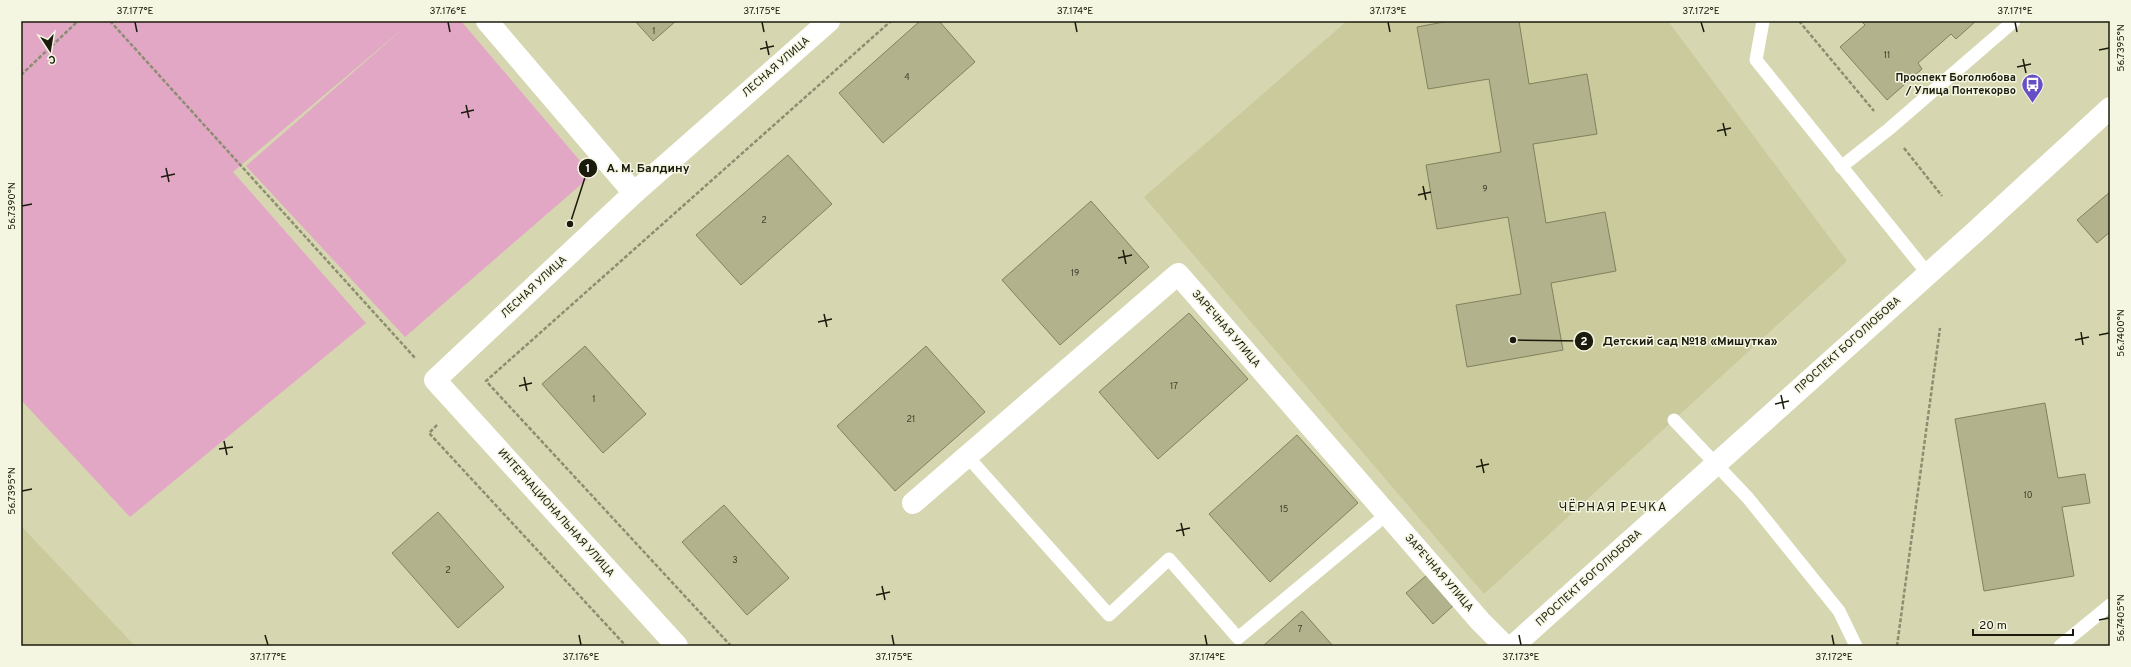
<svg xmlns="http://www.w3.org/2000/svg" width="2131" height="667" font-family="Overpass,sans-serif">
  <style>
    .built { fill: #caca9c }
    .green { fill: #e3a7c6 }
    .building { fill: #b2b28d; stroke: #81815d }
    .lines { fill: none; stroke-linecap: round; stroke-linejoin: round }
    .path { stroke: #8d8d71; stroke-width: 2.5; stroke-dasharray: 4 2; stroke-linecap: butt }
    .service { stroke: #fff; stroke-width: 13 }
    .minor { stroke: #fff; stroke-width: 22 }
    .secondary { stroke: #fff; stroke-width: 22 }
    .ticks { fill: none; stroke: #1b1b0d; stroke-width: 1.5 }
    .labels { text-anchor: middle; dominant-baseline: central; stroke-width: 3; stroke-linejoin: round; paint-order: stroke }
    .number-label { font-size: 9px; fill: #41412d }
    .street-label { font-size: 11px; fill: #1b1b0d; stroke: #f5f6e2 }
    .poi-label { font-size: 11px; font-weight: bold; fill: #1b1b0d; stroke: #f5f6e2; text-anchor: end }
    .quarter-label { font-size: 13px; letter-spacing: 1px; fill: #1b1b0d; stroke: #f5f6e2 }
    .leader { fill: none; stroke: #1b1b0d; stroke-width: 1.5 }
    .callout-dot { fill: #1b1b0d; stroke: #f5f6e2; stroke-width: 1.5 }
    .mark-label { font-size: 12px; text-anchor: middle; font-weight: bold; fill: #fff }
    .callout-label { font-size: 12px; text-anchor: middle; font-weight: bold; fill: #1b1b0d; stroke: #f5f6e2; stroke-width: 3; stroke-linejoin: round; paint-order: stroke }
    .neatline { fill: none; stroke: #1b1b0d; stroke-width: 1.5 }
    .ticks-label { font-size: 10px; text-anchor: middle; fill: #1b1b0d }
  </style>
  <rect width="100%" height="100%" fill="#d6d6b0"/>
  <!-- built -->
  <g class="built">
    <path d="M1347,21h321l179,240 -363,333 -340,-397z"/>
    <path d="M21,526l114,120h-114z"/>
  </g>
  <!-- green -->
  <path class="green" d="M21,21h440l131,154 -187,162 -159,-171 160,-140 -173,146 133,151 -236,194 -109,-117z"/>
  <!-- building -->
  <g class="building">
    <path d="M635,21h41l-23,20z"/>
    <path d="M920,21h19l36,41 -92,81 -44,-50z"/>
    <path d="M1449,21h70l10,63 58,-10 10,60 -64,10 13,79 59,-11 11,59 -65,12 12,67 -96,17 -11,-62 65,-11 -13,-77 -71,12 -11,-64 75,-13 -12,-73 -61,10 -11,-62z"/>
    <path d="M1861,21h115l-20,18 -5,-5 -9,8 -24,21 4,6 -35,31 -47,-53 25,-22z"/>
    <path d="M788,155l44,49 -91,81 -45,-50z"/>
    <path d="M2110,192v40l-13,11 -20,-23z"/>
    <path d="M1091,201l58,66 -89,78 -58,-65z"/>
    <path d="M1189,313l59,66 -90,80 -59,-67z"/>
    <path d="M585,346l61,68 -43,39 -61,-69z"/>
    <path d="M926,346l59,66 -90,79 -58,-65z"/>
    <path d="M2045,403l13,75 27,-4 5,29 -28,4 12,69 -90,15 -29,-172z"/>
    <path d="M1297,435l61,68 -88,79 -61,-68z"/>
    <path d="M724,505l65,73 -42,37 -65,-73z"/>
    <path d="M438,512l66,75 -46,41 -66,-75z"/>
    <path d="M1427,575l27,30 -21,19 -27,-31z"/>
    <path d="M1302,611l31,35h-70z"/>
  </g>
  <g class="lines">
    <!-- path -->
    <g class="path">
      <path d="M110,21l306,338"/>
      <path d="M1799,21l75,90"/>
      <path d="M21,75l57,-54"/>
      <path d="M1904,148l38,48"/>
      <path d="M437,425l-8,8 197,213"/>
      <path d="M731,646l-245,-265 405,-360"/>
      <path d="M1897,646l43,-318"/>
    </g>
    <!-- service -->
    <g class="service">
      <path d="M1763,21l-7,39 172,214"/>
      <path d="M1841,167l48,-38 125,-108"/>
      <path d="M1674,420l74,78 91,113 17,35"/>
      <path d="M967,456l142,159 60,-56 69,79 149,-124"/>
      <path d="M2060,646l50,-41"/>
    </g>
    <!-- minor -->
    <g class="minor">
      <path d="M487,21l147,172"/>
      <path d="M913,503l265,-229 302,347 25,25"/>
      <path d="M677,646l-242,-266 199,-187 195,-172"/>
    </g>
    <!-- secondary -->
    <path class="secondary" d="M1513,646l462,-414 135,-124"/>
  </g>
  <!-- ticks -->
  <path class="ticks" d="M135,22l2,10M448,22l2,10M762,22l2,10M1075,22l2,10M1388,22l2,10M1701,22l3,10M2015,22l2,10M766,41l3,14M760,49l14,-3M2099,50l10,-2M2023,59l3,14M2017,67l14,-3M466,105l3,13M461,113l13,-3M1723,123l3,13M1717,131l14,-3M166,168l3,14M161,177l14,-3M1423,186l3,14M1418,195l13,-3M22,206l10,-2M1123,250l3,14M1118,258l14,-3M824,314l3,13M818,322l14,-3M2081,332l2,13M2099,335l10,-2M2075,340l14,-3M524,377l3,14M519,386l13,-3M1781,395l3,14M1775,404l14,-3M224,441l3,14M219,449l14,-2M1481,459l3,14M1476,467l13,-3M22,491l10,-2M1181,523l3,13M1176,531l14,-3M882,586l3,14M876,595l14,-3M2099,620l10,-2M265,635l3,10M579,635l2,10M892,635l2,10M1205,635l2,10M1519,635l2,10M1832,635l2,10"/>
  <!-- icons -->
  <defs>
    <symbol id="bus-pin" viewBox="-11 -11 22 30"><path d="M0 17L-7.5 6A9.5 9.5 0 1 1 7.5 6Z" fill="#664ec7" stroke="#f5f6e2"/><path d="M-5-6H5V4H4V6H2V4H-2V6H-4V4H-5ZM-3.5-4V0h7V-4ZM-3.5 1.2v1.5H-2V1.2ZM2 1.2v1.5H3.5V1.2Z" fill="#fff"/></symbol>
  </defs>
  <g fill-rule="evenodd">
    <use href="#bus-pin" x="2020" y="72" width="25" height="34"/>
  </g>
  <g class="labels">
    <!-- number labels -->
    <g class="number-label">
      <text x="654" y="31">1</text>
      <text x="1887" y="55">11</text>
      <text x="907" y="77">4</text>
      <text x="1485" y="189">9</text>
      <text x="764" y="220">2</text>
      <text x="1075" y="273">19</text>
      <text x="1174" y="386">17</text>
      <text x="594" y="399">1</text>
      <text x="911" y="419">21</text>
      <text x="2028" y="495">10</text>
      <text x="1284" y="509">15</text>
      <text x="735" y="560">3</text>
      <text x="448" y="570">2</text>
      <text x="1300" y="629">7</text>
    </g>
    <!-- street labels -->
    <g class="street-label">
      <text transform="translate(776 67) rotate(-41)">ЛЕСНАЯ УЛИЦА</text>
      <text transform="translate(534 287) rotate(-43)">ЛЕСНАЯ УЛИЦА</text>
      <text transform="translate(1226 329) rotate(49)">ЗАРЕЧНАЯ УЛИЦА</text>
      <text transform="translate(1848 345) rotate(-42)">ПРОСПЕКТ БОГОЛЮБОВА</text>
      <text transform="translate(556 513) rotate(48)">ИНТЕРНАЦИОНАЛЬНАЯ УЛИЦА</text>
      <text transform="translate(1439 573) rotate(49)">ЗАРЕЧНАЯ УЛИЦА</text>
      <text transform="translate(1589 578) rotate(-42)">ПРОСПЕКТ БОГОЛЮБОВА</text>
    </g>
    <!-- poi labels -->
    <g class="poi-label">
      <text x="2016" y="78">Проспект Боголюбова<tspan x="2016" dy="13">/ Улица Понтекорво</tspan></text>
    </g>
    <!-- quarter labels -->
    <g class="quarter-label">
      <text x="1613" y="508">ЧЁРНАЯ РЕЧКА</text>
    </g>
  </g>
  <!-- callouts -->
  <path class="leader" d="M570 224L588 168M1513 340L1584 341"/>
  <g class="callout-dot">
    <circle cx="570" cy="224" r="4"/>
    <circle cx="1513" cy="340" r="4"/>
    <circle cx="588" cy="168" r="10"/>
    <circle cx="1584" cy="341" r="10"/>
  </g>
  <g class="mark-label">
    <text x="588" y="172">1</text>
    <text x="1584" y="345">2</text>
  </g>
  <g class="callout-label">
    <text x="648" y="172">А. М. Балдину</text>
    <text x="1690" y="345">Детский сад №18 «Мишутка»</text>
  </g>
  <!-- border -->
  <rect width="2131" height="667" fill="none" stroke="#f5f6e2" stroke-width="44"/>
  <!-- north arrow -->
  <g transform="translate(50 50) rotate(168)" stroke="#f5f6e2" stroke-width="3" paint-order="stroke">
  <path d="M0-3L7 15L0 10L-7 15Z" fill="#1b1b0d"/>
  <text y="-6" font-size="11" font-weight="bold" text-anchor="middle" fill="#1b1b0d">С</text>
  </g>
  <!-- scale -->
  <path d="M1973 629v6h100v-6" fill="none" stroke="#1b1b0d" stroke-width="2"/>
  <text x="1979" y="629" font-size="12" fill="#1b1b0d" stroke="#f5f6e2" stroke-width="3" paint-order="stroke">20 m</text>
  <rect x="22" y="22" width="2087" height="623" class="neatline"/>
  <g class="ticks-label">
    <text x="135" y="14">37.177°E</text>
    <text x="448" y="14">37.176°E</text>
    <text x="762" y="14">37.175°E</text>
    <text x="1075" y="14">37.174°E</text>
    <text x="1388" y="14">37.173°E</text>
    <text x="1701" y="14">37.172°E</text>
    <text x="2015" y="14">37.171°E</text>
    <text transform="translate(2120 48) rotate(-90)" y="4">56.7395°N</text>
    <text transform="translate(11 206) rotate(-90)" y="4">56.7390°N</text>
    <text transform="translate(2120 333) rotate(-90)" y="4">56.7400°N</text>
    <text transform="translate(11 491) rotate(-90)" y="4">56.7395°N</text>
    <text transform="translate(2120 618) rotate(-90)" y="4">56.7405°N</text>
    <text x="268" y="660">37.177°E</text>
    <text x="581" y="660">37.176°E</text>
    <text x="894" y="660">37.175°E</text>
    <text x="1207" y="660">37.174°E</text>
    <text x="1521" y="660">37.173°E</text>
    <text x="1834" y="660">37.172°E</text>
  </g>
</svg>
